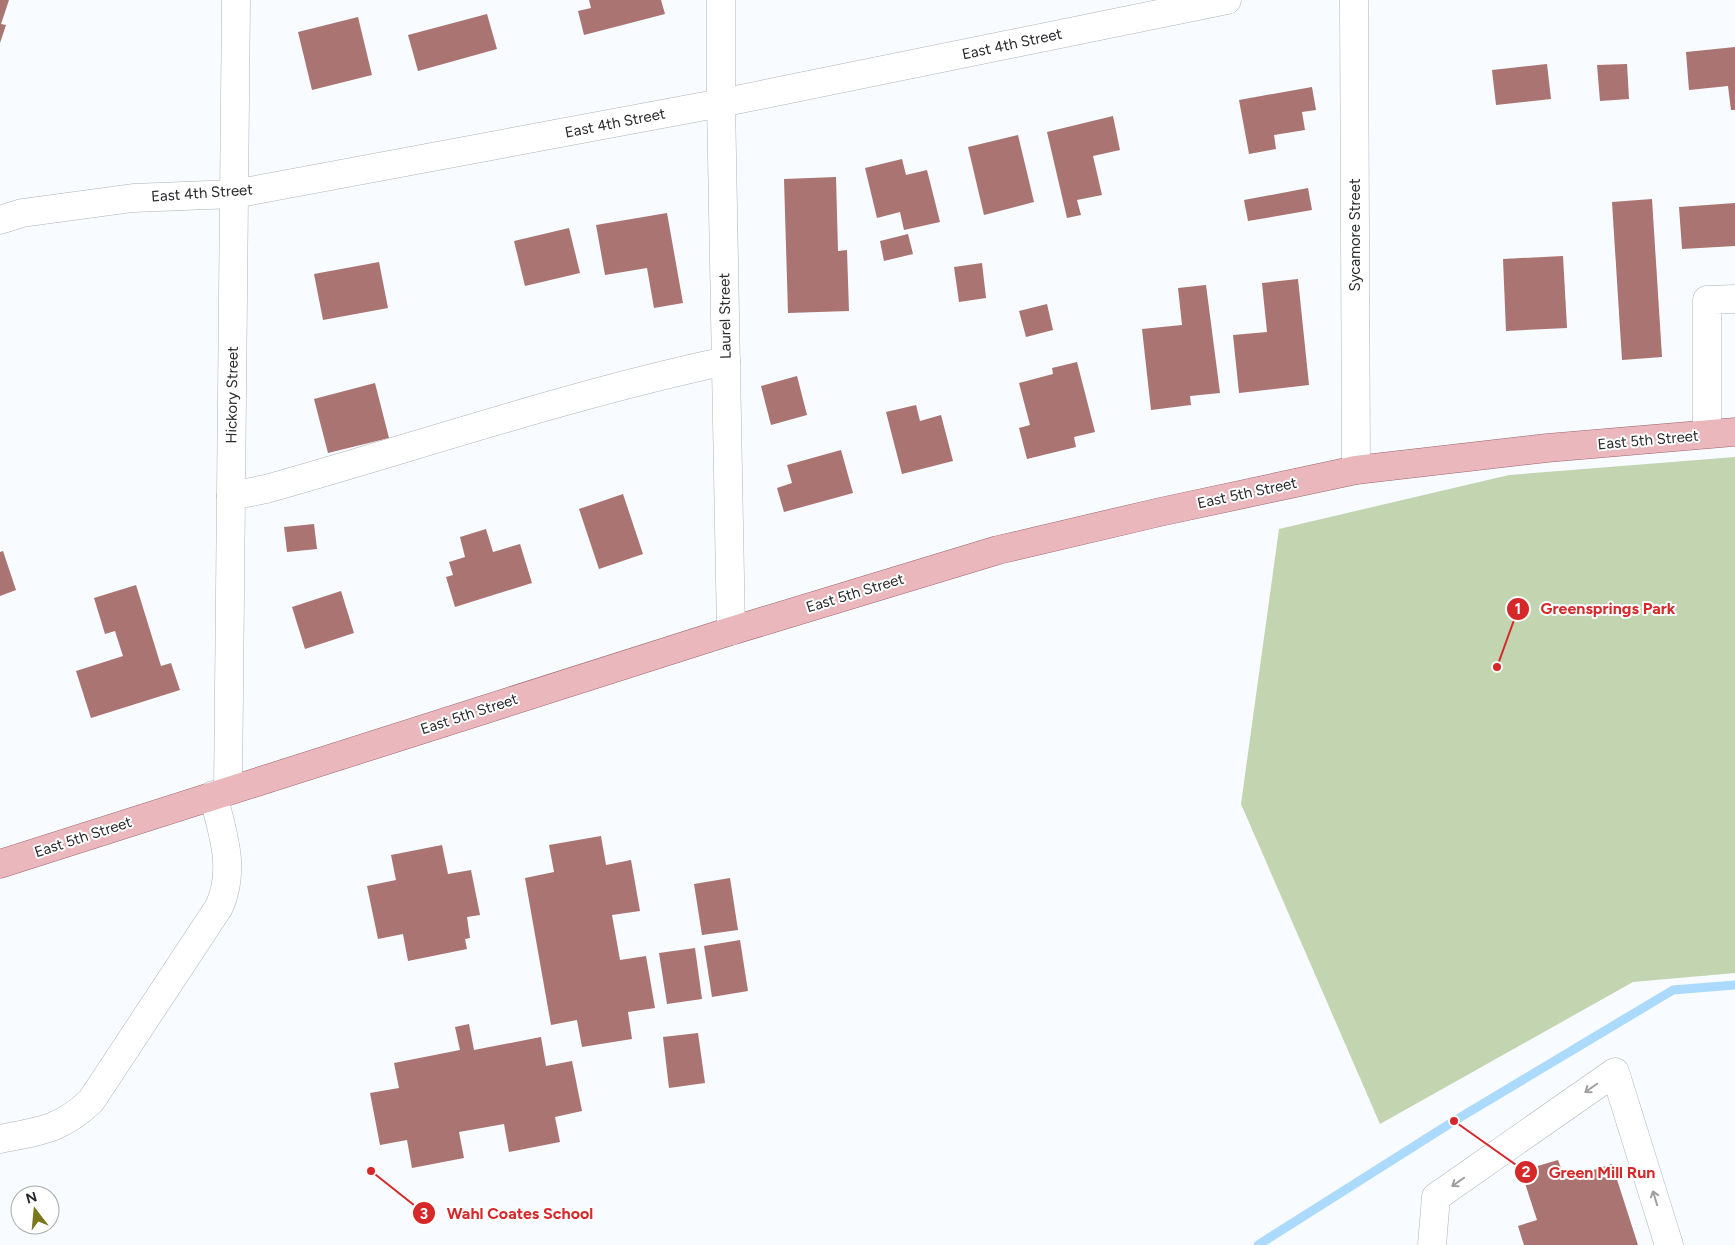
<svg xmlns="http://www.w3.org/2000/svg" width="1735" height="1245" font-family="Figtree,sans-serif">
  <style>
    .green { fill: #c3d4b1 }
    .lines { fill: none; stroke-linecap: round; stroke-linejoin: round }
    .stream { stroke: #acdafc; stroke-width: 9 }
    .building { fill: #a97471 }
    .minor-casing { stroke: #afb3b9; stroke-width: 29 }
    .major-casing { stroke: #9d666d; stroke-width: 29 }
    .minor { stroke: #fff; stroke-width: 28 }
    .major { stroke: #e9b7bc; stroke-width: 28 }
    .oneway { stroke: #9f9fa0 }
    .labels { text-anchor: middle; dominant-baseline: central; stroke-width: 4; stroke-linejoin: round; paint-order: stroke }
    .street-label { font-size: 15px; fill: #292a2d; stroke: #fff }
    .leader { fill: none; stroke: #d62828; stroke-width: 2 }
    .callout-dot { fill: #d62828; stroke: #fff; stroke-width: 2 }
    .mark-label { font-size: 15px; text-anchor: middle; font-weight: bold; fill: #fff }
    .callout-label { font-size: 16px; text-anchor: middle; font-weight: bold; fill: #d62828; stroke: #fff; stroke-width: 4; stroke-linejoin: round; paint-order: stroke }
  </style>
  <rect width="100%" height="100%" fill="#f8fbff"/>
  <!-- green -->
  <path class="green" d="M1735,457v516l-102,9 -253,142 -139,-320 38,-275 230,-54z"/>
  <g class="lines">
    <!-- stream -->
    <path class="stream" d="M1258,1245l196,-124 219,-131 62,-5"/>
  </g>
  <!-- building -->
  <g class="building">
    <path d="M0,0h9l-8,24 5,1 -6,18z"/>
    <path d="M589,0h72l4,14 -81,21 -6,-24 13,-3z"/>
    <path d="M487,14l10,35 -79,22 -10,-36z"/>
    <path d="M358,17l14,58 -60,15 -14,-58z"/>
    <path d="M1735,47v63h-4l-3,-24 -39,4 -3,-38z"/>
    <path d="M1547,64l4,35 -55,6 -4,-35z"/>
    <path d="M1627,64l2,35 -29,2 -3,-36z"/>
    <path d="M1312,87l4,23 -14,2 3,18 -31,5 2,14 -27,5 -10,-54z"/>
    <path d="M1113,116l7,34 -27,6 9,39 -25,5 4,15 -14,3 -20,-86z"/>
    <path d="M1018,135l16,67 -50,13 -16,-68z"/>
    <path d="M902,159l4,16 21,-5 13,52 -36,8 -4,-18 -23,6 -12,-50z"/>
    <path d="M836,177l2,74 9,-1 2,61 -61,2 -4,-134z"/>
    <path d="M1308,188l4,22 -64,11 -4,-21z"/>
    <path d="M1652,199l10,158 -40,3 -10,-158z"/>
    <path d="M1735,203v43l-53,3 -3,-42z"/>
    <path d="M667,213l16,90 -29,5 -7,-40 -42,7 -9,-50z"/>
    <path d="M569,228l11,45 -55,13 -11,-45z"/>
    <path d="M908,234l5,20 -29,7 -4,-20z"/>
    <path d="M1563,256l4,72 -61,3 -3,-72z"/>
    <path d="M379,262l9,46 -65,12 -9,-46z"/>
    <path d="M982,263l4,35 -27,4 -5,-35z"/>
    <path d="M1298,279l11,106 -70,8 -6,-58 34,-3 -5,-49z"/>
    <path d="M1206,285l14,108 -30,3 1,9 -40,5 -9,-81 40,-4 -4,-37z"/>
    <path d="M1047,304l6,26 -27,7 -7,-26z"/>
    <path d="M1077,362l18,70 -21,5 2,10 -49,12 -8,-31 11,-3 -11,-42 34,-9 -1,-6z"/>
    <path d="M797,376l10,39 -36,10 -10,-39z"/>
    <path d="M375,383l14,55 -61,15 -14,-54z"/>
    <path d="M916,405l4,16 21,-6 12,46 -51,13 -16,-62z"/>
    <path d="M841,450l12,43 -69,19 -7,-24 15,-5 -5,-18z"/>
    <path d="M623,494l20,60 -44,15 -20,-60z"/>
    <path d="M314,524l3,25 -30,3 -3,-25z"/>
    <path d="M486,529l7,23 27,-8 12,39 -77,24 -9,-30 7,-2 -4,-13 16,-5 -5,-20z"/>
    <path d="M3,551l13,39 -16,6v-44z"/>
    <path d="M136,585l25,81 10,-3 9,27 -89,28 -15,-47 47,-15 -8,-25 -10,3 -11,-36z"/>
    <path d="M341,591l13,42 -49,16 -13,-42z"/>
    <path d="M601,836l5,29 25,-5 9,51 -28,4 8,45 26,-4 9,52 -27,4 4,27 -50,8 -5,-27 -26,5 -26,-147 29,-6 -5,-27z"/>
    <path d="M442,845l6,29 23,-4 9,45 -13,2 3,21 -5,1 2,10 -59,12 -5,-27 -25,5 -11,-53 29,-6 -5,-25z"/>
    <path d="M730,878l8,52 -36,5 -8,-51z"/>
    <path d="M740,940l8,51 -36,6 -8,-51z"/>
    <path d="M695,948l7,51 -35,5 -8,-51z"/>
    <path d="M469,1024l5,26 67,-13 5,29 26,-5 10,50 -27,6 5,25 -51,10 -5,-28 -45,8 5,26 -52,10 -5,-28 -27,5 -10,-52 29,-5 -5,-25 66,-13 -5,-23z"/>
    <path d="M698,1033l7,50 -36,5 -6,-51z"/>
    <path d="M1558,1160l7,19 47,-15 26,81h-114l-6,-19 19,-6 -16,-49z"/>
  </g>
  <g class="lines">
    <defs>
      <g id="minor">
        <path d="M721,0v103l10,528"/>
        <path d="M1354,0l2,470"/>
        <path d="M0,220l22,-7 111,-15 101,-4 487,-91 506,-103"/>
        <path d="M1707,434v-134l28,-1"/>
        <path d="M231,496l35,-7c153,-43 305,-95 460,-128"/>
        <path d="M228,791l8,-791"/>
        <path d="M0,1139c40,-8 60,-9 91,-38l128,-194c17,-37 4,-74 -6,-112"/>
        <path d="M1432,1245l4,-48 179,-125 54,173"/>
      </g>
      <path id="major" d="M0,864l731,-233 267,-81 162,-38 196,-42 191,-22 188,-16"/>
    </defs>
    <!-- minor casing -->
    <use href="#minor" class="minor-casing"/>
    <!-- major casing -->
    <use href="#major" class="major-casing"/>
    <!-- minor -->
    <use href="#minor" class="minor"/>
    <!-- major -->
    <use href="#major" class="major"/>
  </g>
  <!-- one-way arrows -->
  <defs><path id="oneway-shaft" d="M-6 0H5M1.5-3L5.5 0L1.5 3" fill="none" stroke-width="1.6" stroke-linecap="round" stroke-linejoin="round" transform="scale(1.25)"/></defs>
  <g class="oneway">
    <use href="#oneway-shaft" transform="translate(1591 1088) rotate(145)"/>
    <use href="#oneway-shaft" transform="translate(1458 1182) rotate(145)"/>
    <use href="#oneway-shaft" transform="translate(1655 1198) rotate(-107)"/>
  </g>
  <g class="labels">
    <!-- street labels -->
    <g class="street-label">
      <text transform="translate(1012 44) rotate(-12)">East 4th Street</text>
      <text transform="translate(615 123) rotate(-11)">East 4th Street</text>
      <text transform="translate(202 193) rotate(-4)">East 4th Street</text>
      <text transform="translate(1355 235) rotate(-90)">Sycamore Street</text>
      <text transform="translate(725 316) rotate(-91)">Laurel Street</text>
      <text transform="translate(232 395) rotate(-89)">Hickory Street</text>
      <text transform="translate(1648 440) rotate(-5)">East 5th Street</text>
      <text transform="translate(1247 493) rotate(-12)">East 5th Street</text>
      <text transform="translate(855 593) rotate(-17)">East 5th Street</text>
      <text transform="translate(469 714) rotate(-18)">East 5th Street</text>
      <text transform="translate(83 837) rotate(-18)">East 5th Street</text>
    </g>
  </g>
  <!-- callouts -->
  <path class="leader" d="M1497 667L1518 609M1454 1121L1526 1172M371 1171L424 1213"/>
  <g class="callout-dot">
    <circle cx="1497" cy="667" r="5"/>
    <circle cx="1454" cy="1121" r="5"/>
    <circle cx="371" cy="1171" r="5"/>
    <circle cx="1518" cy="609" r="12"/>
    <circle cx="1526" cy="1172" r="12"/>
    <circle cx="424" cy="1213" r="12"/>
  </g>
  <g class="mark-label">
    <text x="1518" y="614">1</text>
    <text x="1526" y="1177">2</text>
    <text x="424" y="1219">3</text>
  </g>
  <g class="callout-label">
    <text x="1608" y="614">Greensprings Park</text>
    <text x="1602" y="1178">Green Mill Run</text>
    <text x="520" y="1219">Wahl Coates School</text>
  </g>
  <!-- north arrow -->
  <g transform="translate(35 1210) rotate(344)"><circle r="24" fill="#ffffff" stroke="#a9aaab"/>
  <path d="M0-4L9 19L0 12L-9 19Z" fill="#7a761b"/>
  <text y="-8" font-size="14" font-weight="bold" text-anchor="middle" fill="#292a2d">N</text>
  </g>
</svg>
